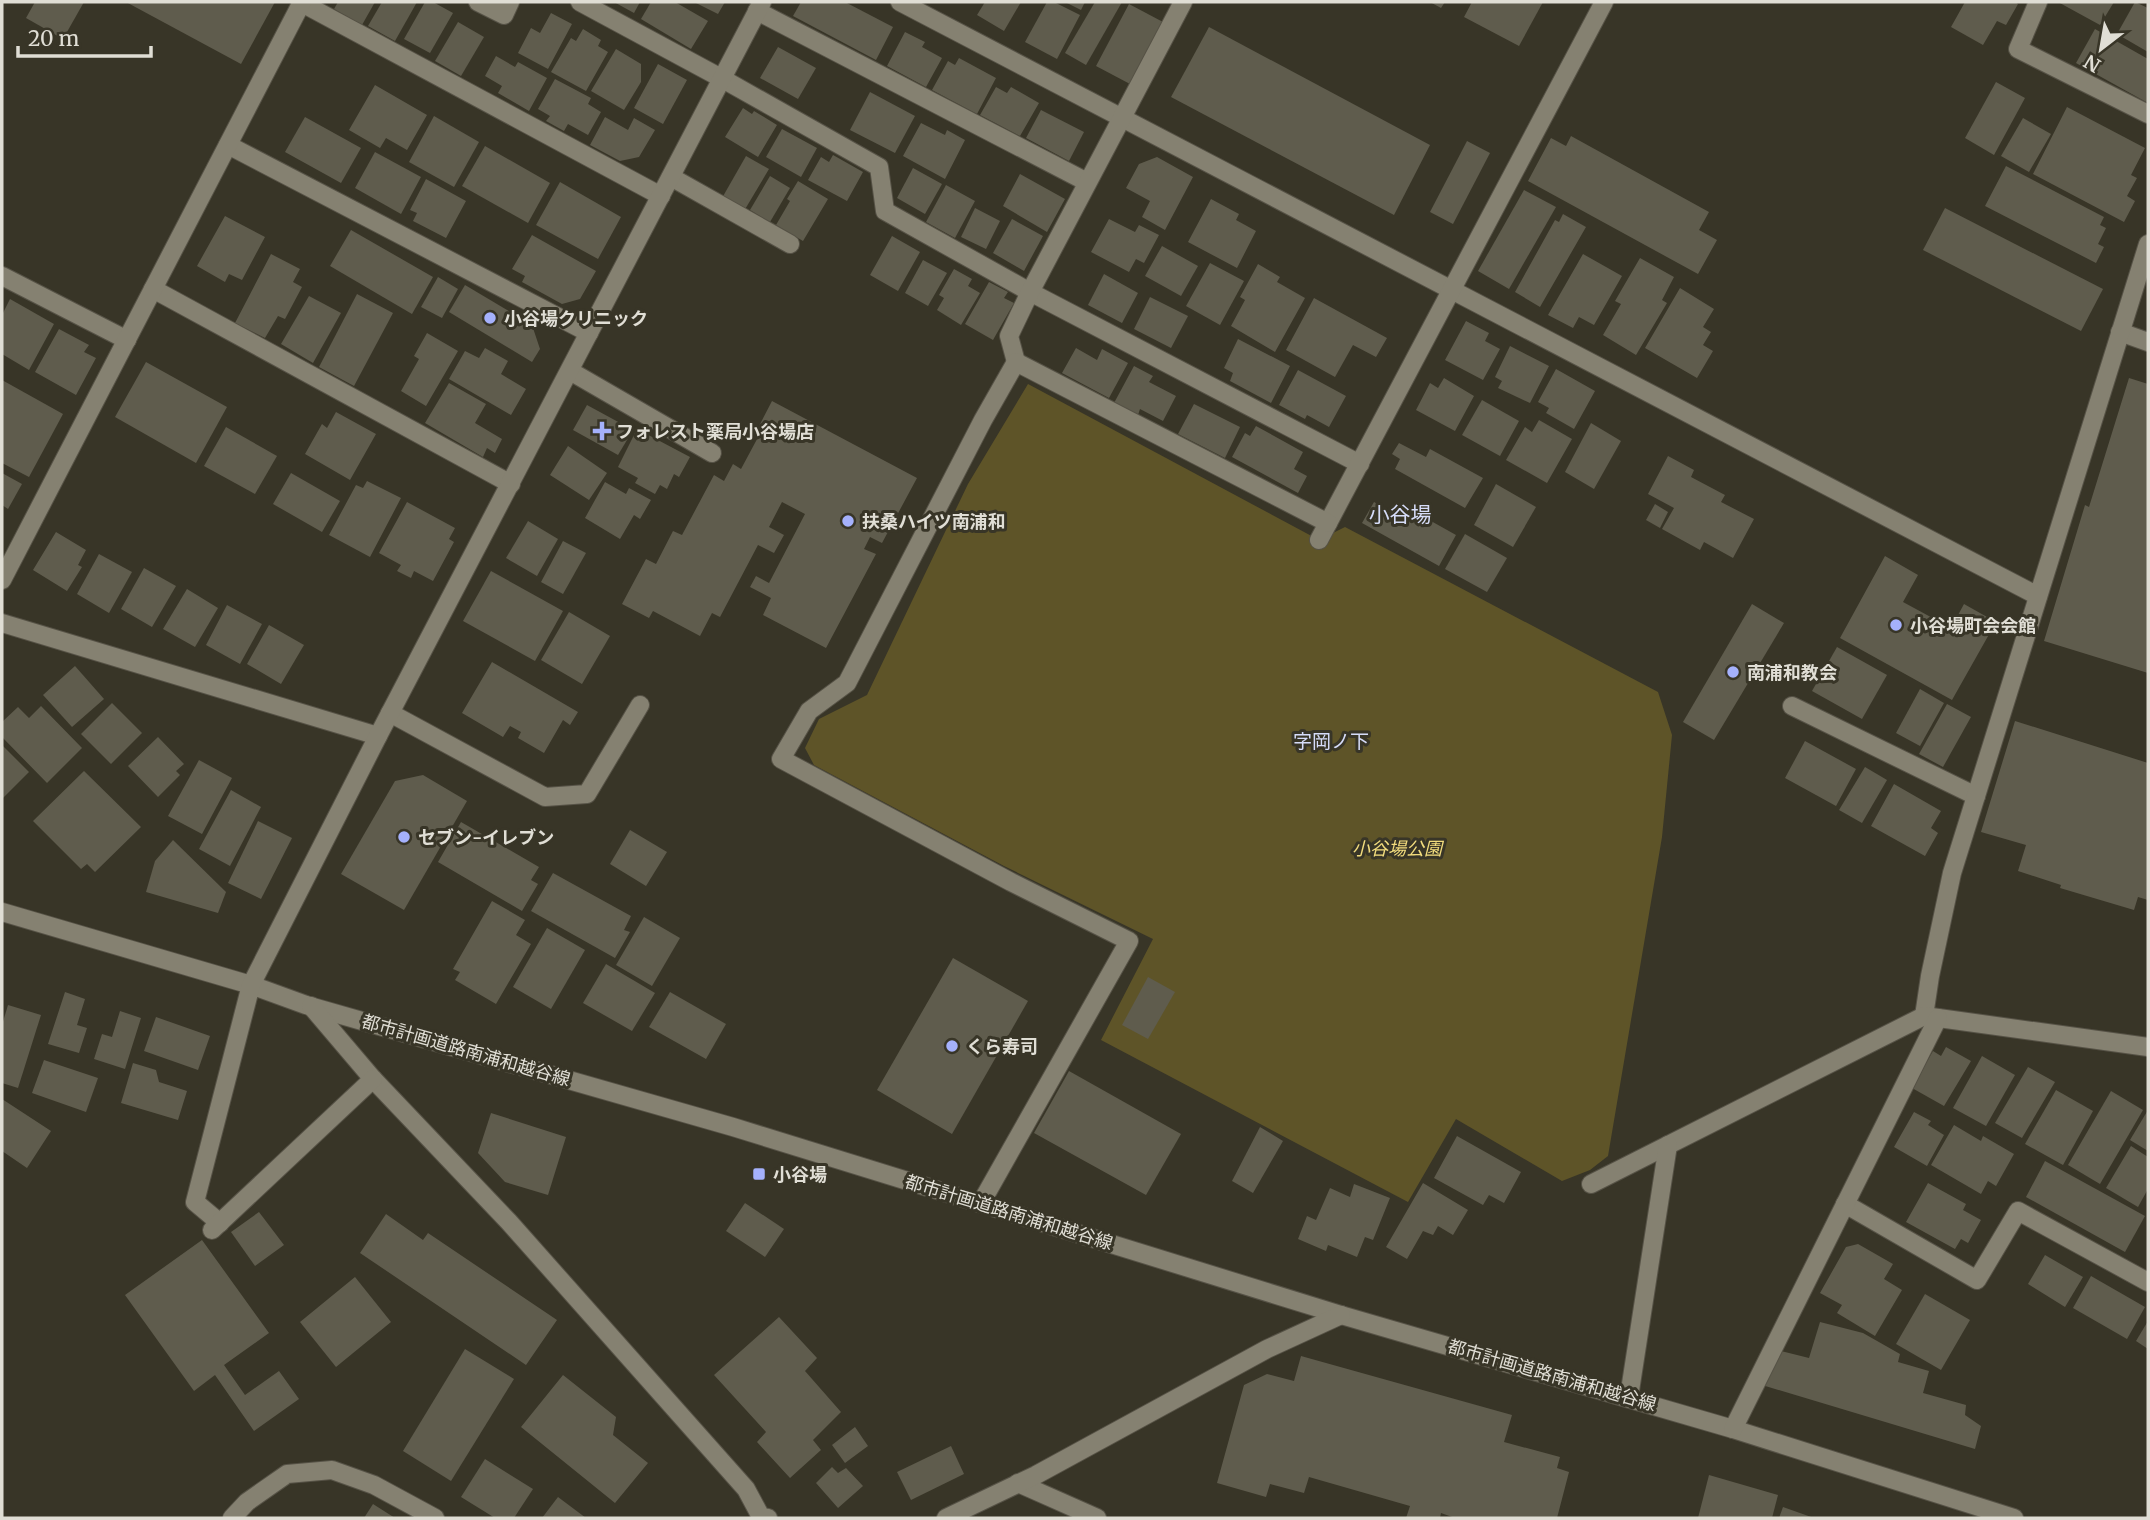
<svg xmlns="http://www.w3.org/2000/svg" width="2150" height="1520" font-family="Merriweather,'Noto Sans JP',serif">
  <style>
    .green { fill: #5e5428 }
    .building { fill: #5f5c4d }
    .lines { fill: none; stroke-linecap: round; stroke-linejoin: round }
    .minor-casing { stroke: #565246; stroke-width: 20 }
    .minor { stroke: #858171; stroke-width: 18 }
    .poi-dot { fill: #a5b1fc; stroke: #383527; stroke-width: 2.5 }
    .labels { text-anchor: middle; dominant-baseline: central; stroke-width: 6; stroke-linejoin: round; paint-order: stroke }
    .poi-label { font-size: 18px; font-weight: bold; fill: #e0ded5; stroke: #383527; text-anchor: start }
    .park-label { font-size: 18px; font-style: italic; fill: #f2dc7d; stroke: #383527 }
    .street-label { font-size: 18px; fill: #e0ded5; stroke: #383527 }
    .neighbourhood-label { font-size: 19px; fill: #d6dcf8; stroke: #383527 }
    .quarter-label { font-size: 21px; fill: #d6dcf8; stroke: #383527 }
  </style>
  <rect width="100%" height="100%" fill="#383527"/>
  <!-- green -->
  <path class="green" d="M1028,384l291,156 26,-13 313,165 14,43 -10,102 -54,319 -18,14 -28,11 -106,-62 -48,83 -307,-162 52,-101 -149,-73 -190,-101 -9,-17 14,-29 48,-24 101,-211z"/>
  <!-- building -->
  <g class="building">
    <path d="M35,2h49l-21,37 -37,-21z"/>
    <path d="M126,2h149l-34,62z"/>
    <path d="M338,2h37l-13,23 -28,-16z"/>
    <path d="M382,2h35l-22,39 -27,-15z"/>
    <path d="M425,2h8l20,11 -23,40 -26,-14z"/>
    <path d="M614,2h26l-6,11z"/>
    <path d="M651,2h24l33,19 -17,28 -50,-30z"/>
    <path d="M694,2h31l-7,12z"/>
    <path d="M801,2h44l48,25 -17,33 -83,-44z"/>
    <path d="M985,2h36l-17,29 -27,-16z"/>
    <path d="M1047,2h7l26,13 -23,44 -32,-17z"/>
    <path d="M1065,2h20l-4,8z"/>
    <path d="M1095,2h27l-36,63 -21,-12z"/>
    <path d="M1430,2h15l-4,6z"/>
    <path d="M1472,2h71l-24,44 -55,-29z"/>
    <path d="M1965,2h50l3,2 -12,21 -9,-4 -14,24 -32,-18z"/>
    <path d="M2058,2h56l-14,23z"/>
    <path d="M2135,2l13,6v44l-31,-18z"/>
    <path d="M1129,4l34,18 -33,62 -34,-18z"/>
    <path d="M551,13l21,11 -24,45 -30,-16 13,-25 9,5z"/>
    <path d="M458,22l26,15 -23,39 -26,-15z"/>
    <path d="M1209,27l221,118 -36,70 -223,-118z"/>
    <path d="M583,29l18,11 -3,6 10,6 -22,39 -35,-19 20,-34 5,3z"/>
    <path d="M2095,29l53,30v44l-72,-40z"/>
    <path d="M905,32l20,10 -3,5 20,11 -16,29 -39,-21z"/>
    <path d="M778,47l38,21 -18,31 -38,-21z"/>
    <path d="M616,49l25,15v18l-17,28 -33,-19z"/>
    <path d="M496,56l19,11 3,-5 29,16 -18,33 -31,-18 4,-7 -17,-10z"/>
    <path d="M959,58l37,20 -19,36 -45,-24 16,-29 7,4z"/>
    <path d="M658,64l29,16 -24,44 -29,-16z"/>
    <path d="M555,79l36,19 -3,6 13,8 -13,23 -20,-11 -4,7 -18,-10 4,-5 -12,-7z"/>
    <path d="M1996,82l29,16 -31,57 -29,-17z"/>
    <path d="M375,85l52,30 -20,35 -21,-12 -6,10 -31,-18z"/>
    <path d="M996,87l11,6 4,-6 28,16 -19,33 -40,-21z"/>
    <path d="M870,92l45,24 -20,37 -45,-23z"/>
    <path d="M2067,107l78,41 -14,27 6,3 -10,18 8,5 -11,21 -91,-48z"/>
    <path d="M743,108l9,6 2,-3 23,14 -19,32 -33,-20z"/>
    <path d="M1041,110l43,22 -15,29 -43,-23z"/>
    <path d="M434,116l45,26 -25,45 -45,-25z"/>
    <path d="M305,117l56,31 -20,35 -56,-31z"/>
    <path d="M605,117l23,13 6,-12 21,12 -16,27 -19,4 -30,-16z"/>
    <path d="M2023,118l28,16 -22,38 -28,-16z"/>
    <path d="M921,123l24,12 2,-5 18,10 -20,39 -42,-23z"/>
    <path d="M782,129l35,19 -16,29 -35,-20z"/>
    <path d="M1571,136l138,76 -10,18 18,10 -19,34 -170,-93 23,-43 15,8z"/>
    <path d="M1467,141l23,12 -37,71 -23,-12z"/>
    <path d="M485,146l65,37 -22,40 -66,-37z"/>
    <path d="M375,152l46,25 -20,37 -46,-26z"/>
    <path d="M833,155l30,17 -16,29 -39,-21 13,-23 8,5z"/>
    <path d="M746,156l23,13 -25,42 -22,-13z"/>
    <path d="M1157,157l36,20 -28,53 -23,-13 8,-16 -24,-13 13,-24z"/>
    <path d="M2006,166l98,51 -4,8 6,3 -8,16 6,3 -8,16 -111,-57z"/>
    <path d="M913,168l29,16 -17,30 -28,-16z"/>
    <path d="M1020,174l45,25 -18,33 -44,-26z"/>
    <path d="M770,176l20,12 -20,34 -20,-12z"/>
    <path d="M426,179l40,22 -20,37 -33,-17 4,-8 -7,-3z"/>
    <path d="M798,181l30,18 -25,42 -27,-16 14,-24 -3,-2z"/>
    <path d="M560,182l61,35 -23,42 -62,-34z"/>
    <path d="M946,185l29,16 -20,37 -29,-16z"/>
    <path d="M1524,190l32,17 -47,82 -31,-18z"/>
    <path d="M1211,199l28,15 -3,6 20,11 -19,37 -49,-26z"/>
    <path d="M975,208l25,13 -14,28 -25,-12z"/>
    <path d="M1945,208l158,81 -22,42 -158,-81z"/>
    <path d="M1563,214l23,13 -46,80 -25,-15 40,-72 4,2z"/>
    <path d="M225,216l40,21 -23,43 -13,-6 -4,8 -28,-16z"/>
    <path d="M1012,219l31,17 -19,35 -31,-18z"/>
    <path d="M1109,219l26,13 4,-7 20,10 -15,28 -8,-4 -7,13 -38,-20z"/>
    <path d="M351,230l82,47 -21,37 -82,-48z"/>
    <path d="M532,235l64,36 -16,28 -18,5 -40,-22 3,-6 -13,-7z"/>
    <path d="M892,236l28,16 -22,39 -28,-16z"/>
    <path d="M1162,246l36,20 -17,30 -36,-20z"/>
    <path d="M271,254l29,15 -7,13 9,5 -17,32 -7,-3 -13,22 -30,-15z"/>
    <path d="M1583,254l39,22 -28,49 -15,-8 -6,11 -25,-13z"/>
    <path d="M1640,258l34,19 -12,23 5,3 -31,52 -33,-20 18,-31 -6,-3z"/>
    <path d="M923,260l24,13 -19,33 -23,-13z"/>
    <path d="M1210,263l34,18 -24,44 -34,-19z"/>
    <path d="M1258,264l22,13 -3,5 28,16 -30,54 -44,-26 14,-26 -5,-3z"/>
    <path d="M954,269l18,10 -4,7 12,7 -19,32 -24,-15 7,-12 -5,-3z"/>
    <path d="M1104,274l34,19 -16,30 -34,-18z"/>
    <path d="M438,277l20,12 -16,29 -21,-11z"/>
    <path d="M989,282l19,10 -4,6 10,5 -21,37 -28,-16z"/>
    <path d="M465,285l67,40 8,24 -8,13 -83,-50z"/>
    <path d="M1680,288l34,21 -11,18 8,5 -8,13 10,6 -16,27 -52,-30z"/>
    <path d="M357,294l36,19 -39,73 -35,-19z"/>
    <path d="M309,296l32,17 -28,50 -32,-19z"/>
    <path d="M1150,297l38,19 -17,32 -37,-19z"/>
    <path d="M1314,298l73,40 -11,19 -23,-12 -18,32 -49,-27z"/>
    <path d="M10,299l44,25 -25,46 -27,-16v-39z"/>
    <path d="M1466,321l23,12 -4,8 15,8 -17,31 -38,-20z"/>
    <path d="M59,329l30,16 -5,7 12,6 -20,37 -41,-23z"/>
    <path d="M427,333l31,18 -32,55 -25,-15 18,-32 -5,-3z"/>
    <path d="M1238,339l52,27 -19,37 -41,-22 3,-8 -9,-5z"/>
    <path d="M1510,346l39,20 -19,37 -32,-15 4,-7 -7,-4z"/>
    <path d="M485,348l23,13 -7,13 25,15 -15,26 -62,-36 16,-28 14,7z"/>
    <path d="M1076,348l21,12 5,-11 26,14 -19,35 -47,-25z"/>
    <path d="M146,362l81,45 -31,56 -81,-46z"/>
    <path d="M1134,366l19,10 -4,6 27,14 -13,25 -23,-12 -2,6 -24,-12z"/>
    <path d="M1556,369l39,22 -21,38 -28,-16 3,-5 -11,-6z"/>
    <path d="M1298,370l48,26 -17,31 -22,-12 -2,4 -26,-14z"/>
    <path d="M1444,378l30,18 -19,35 -39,-21 14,-27 8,5z"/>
    <path d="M2129,378l19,6v289l-104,-32 41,-136 4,2z"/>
    <path d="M2,380l61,34 -34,63 -27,-14z"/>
    <path d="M449,383l37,21 -11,19 27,16 -7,14 -8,-5 -4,9 -58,-34z"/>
    <path d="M1482,400l37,21 -19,35 -38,-21z"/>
    <path d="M772,401l145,77 -35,65 -12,-6 -6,12 12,5 -50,94 -63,-33 8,-17 -21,-11 6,-11 13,7 36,-69 -23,-12 -13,25 15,8 -10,18 -16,-8 -38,72 -8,-4 -12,23 -47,-25 -4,7 -27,-14 24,-45 10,5 17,-33 9,4 32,-60 10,6 9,-17 8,5 22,-41 -4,-2z"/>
    <path d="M1194,404l46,23 -15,31 -47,-24z"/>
    <path d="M587,405l46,25 -15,25 -45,-25z"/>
    <path d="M336,412l40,22 -26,46 -45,-26 17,-30 5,4z"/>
    <path d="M1539,420l33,19 -25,44 -41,-23 19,-33 7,5z"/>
    <path d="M1591,423l30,18 -27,48 -29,-17z"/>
    <path d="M1256,426l47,26 -9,17 13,7 -9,17 -66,-36 13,-24 5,3z"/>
    <path d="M226,427l51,29 -22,38 -51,-28z"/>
    <path d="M637,429l53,28 -11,20 -5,-3 -7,15 -7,-4 -5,9 -20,-11 3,-5 -20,-11z"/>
    <path d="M1399,443l27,14 4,-8 53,29 -18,30 -70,-39 5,-10 -8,-5z"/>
    <path d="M568,446l39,27 -18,27 -39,-25z"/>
    <path d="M1668,456l26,14 -3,7 34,18 -4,7 33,17 -21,39 -29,-16 -4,8 -38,-21 12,-21 -26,-14z"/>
    <path d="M2,473l20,11 -14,25 -6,-4z"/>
    <path d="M291,473l49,28 -18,31 -49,-28z"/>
    <path d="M367,481l34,17 -31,59 -41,-22 27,-50 7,3z"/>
    <path d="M605,482l21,12 3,-6 22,12 -11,19 -6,-4 -14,24 -35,-21z"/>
    <path d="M1496,484l40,23 -23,40 -39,-22z"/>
    <path d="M407,502l48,26 -6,11 5,3 -21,39 -19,-10 -3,7 -14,-7 4,-6 -22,-12z"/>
    <path d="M1374,502l26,15 6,-10 50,28 -17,31 -77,-43z"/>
    <path d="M1655,504l13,8 -8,16 -14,-8z"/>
    <path d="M528,521l30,18 -21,37 -31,-18z"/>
    <path d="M56,532l30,18 -8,15 4,2 -15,24 -34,-21z"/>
    <path d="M1465,534l42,24 -20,34 -42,-23z"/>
    <path d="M563,541l23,12 -23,41 -22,-12z"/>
    <path d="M99,554l33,18 -23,41 -32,-19z"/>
    <path d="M1885,556l33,19 -15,27 48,26 13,-24 32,18 -44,78 -112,-62z"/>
    <path d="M144,568l32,18 -24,41 -31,-18z"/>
    <path d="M491,571l72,40 -28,50 -72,-40z"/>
    <path d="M187,589l31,19 -23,39 -32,-18z"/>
    <path d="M1752,604l32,19 -70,117 -31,-18z"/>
    <path d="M227,605l35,19 -22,40 -34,-19z"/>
    <path d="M569,612l41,24 -28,48 -41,-24z"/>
    <path d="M269,625l35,20 -23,39 -34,-20z"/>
    <path d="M1837,647l50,28 -25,44 -50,-28z"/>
    <path d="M492,662l86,50 -8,13 -7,-5 -19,33 -26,-15 3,-6 -11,-6 -7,11 -41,-24z"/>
    <path d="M75,666l29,33 -32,28 -29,-32z"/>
    <path d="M1920,689l24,14 -24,43 -24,-13z"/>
    <path d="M112,703l30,30 -31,31 -30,-30z"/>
    <path d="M1947,704l24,13 -28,50 -24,-13z"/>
    <path d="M41,706l41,42 -35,35 -45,-46v-15l16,-15 11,11z"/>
    <path d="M2015,721l133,42v137l-10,-3 -4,13 -74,-22 1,-3 -43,-14 8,-26 -45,-13z"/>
    <path d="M158,737l26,27 -8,7 4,4 -22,22 -30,-31z"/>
    <path d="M1805,741l51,28 -20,37 -51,-28z"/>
    <path d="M2,745l27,27 -27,27z"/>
    <path d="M199,760l33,18 -30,56 -34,-18z"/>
    <path d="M1865,767l22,13 -25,43 -23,-13z"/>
    <path d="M84,771l57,56 -46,45 -8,-8 -6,5 -48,-48z"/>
    <path d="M423,775l44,26 -63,109 -63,-36 54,-93z"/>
    <path d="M1894,784l47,27 -10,17 7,5 -13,23 -54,-30z"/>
    <path d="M231,790l30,17 -31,59 -31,-17z"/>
    <path d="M258,821l34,17 -31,61 -33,-16z"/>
    <path d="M461,822l78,45 -8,13 7,4 -16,27 -84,-49z"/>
    <path d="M630,830l37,22 -21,34 -36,-22z"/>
    <path d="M173,840l53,52 -8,21 -72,-21 9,-31z"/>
    <path d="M553,873l78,43 -7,14 6,2 -15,26 -84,-47z"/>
    <path d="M492,901l33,19 -9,15 15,9 -35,60 -41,-24 5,-8 -7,-3z"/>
    <path d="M644,917l36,21 -28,48 -36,-21z"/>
    <path d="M547,928l38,22 -34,59 -38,-22z"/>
    <path d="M953,958l75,43 -76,133 -75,-44z"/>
    <path d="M606,964l49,29 -23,38 -49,-28z"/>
    <path d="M1148,977l27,15 -27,47 -26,-14z"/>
    <path d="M65,992l20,7 -8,26 10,3 -8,25 -31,-9z"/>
    <path d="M670,992l56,32 -20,35 -57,-32z"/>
    <path d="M8,1005l33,10 -23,73 -16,-5v-58z"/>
    <path d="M120,1011l21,7 -16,51 -31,-10 8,-25 10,3z"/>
    <path d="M156,1017l54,19 -12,34 -54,-19z"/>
    <path d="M1946,1047l25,14 -27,45 -32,-18 21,-37 8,5z"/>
    <path d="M1982,1056l33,19 -29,51 -33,-18z"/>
    <path d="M44,1060l54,18 -12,34 -54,-19z"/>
    <path d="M133,1063l23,7 3,12 28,9 -9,29 -57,-17z"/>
    <path d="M2028,1067l27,15 -33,56 -27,-15z"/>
    <path d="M1069,1071l112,63 -35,61 -112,-62z"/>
    <path d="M2056,1090l37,21 -30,54 -38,-21z"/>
    <path d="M2111,1091l32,19 -43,74 -32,-19z"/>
    <path d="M2,1099l49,32 -24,37 -25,-17z"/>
    <path d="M2148,1110v41l-18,-11z"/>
    <path d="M1914,1112l17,9 -3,4 16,10 -17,31 -33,-19z"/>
    <path d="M491,1113l75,24 -18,58 -43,-13 -27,-29z"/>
    <path d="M1954,1125l27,16 2,-5 31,18 -18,32 -8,-5 -7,13 -50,-29z"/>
    <path d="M1260,1127l23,14 -30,52 -21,-12z"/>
    <path d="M1457,1136l64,36 -17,31 -15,-8 -6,10 -49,-27z"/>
    <path d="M2131,1146l17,11v32l-10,18 -32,-19z"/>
    <path d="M2045,1161l100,55 -20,36 -99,-55z"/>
    <path d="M1423,1183l45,27 -15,25 -15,-9 -5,9 -10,-4 -16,28 -21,-12z"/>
    <path d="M1928,1183l38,21 -3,6 18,10 -13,23 -7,-4 -6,10 -49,-27z"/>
    <path d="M1354,1184l36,14 -17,42 -8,-3 -8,20 -29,-12 -2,6 -28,-12 9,-23 9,4 14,-32 20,9z"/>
    <path d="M745,1203l39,26 -19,28 -39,-26z"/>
    <path d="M259,1212l25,33 -29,21 -24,-34z"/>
    <path d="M386,1214l37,26 5,-7 129,87 -31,45 -166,-112z"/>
    <path d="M202,1240l67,93 -45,32 21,30 34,-24 20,28 -45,32 -39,-56 -21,16 -69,-96z"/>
    <path d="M1858,1244l35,20 -9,15 18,11 -27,46 -38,-23 5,-8 -22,-12 26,-46z"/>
    <path d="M2045,1255l38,22 -18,30 -37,-23z"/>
    <path d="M2091,1276l54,31 -18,32 -54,-31z"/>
    <path d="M355,1277l36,45 -55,45 -36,-45z"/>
    <path d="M1925,1294l45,26 -29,50 -45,-26z"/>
    <path d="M779,1317l38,41 -12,13 36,41 -28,28 8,10 -31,28 -33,-36 9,-10 -52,-57z"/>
    <path d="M2148,1321v28l-12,-8z"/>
    <path d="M1820,1322l43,11 37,21 -2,8 31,9 -6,22 43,12 -1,10 16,11 -6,23 -213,-64 19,-34 28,7z"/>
    <path d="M465,1349l49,30 -63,102 -48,-30z"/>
    <path d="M1301,1356l211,59 -8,27 56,15 -3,11 12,4 -12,46h-102l-14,-5 -1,5h-34l4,-12 -101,-29 -5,16 -34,-9 -4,13 -49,-14 27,-98 23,-11 27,7z"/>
    <path d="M563,1375l53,42 -3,18 35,28 -33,40 -94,-76z"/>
    <path d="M855,1427l13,19 -23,17 -13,-18z"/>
    <path d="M951,1446l13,28 -53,26 -14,-28z"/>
    <path d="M485,1459l48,30 -19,29h-19l-34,-21z"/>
    <path d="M832,1467l6,6 8,-5 17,18 -25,22 -22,-25z"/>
    <path d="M1709,1475l69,20 -6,23h-74z"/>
    <path d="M558,1497l28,21h-44z"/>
    <path d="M373,1504l22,14h-31z"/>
    <path d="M1783,1507l31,11h-35z"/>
  </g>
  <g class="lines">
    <defs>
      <g id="minor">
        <path d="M478,2l26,13 6,-13"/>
        <path d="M580,2l141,76 158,89 6,44 145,81 330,172"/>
        <path d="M900,2l1138,594"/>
        <path d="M2038,2l-20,47 130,65"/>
        <path d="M302,3l359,193"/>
        <path d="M757,11l330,171"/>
        <path d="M228,145l361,188"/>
        <path d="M671,177l119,67"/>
        <path d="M2,276l125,64"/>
        <path d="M153,289l358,195"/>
        <path d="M2120,332l28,10"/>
        <path d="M1016,362l-7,-26 21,-44 153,-290"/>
        <path d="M570,371l142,82"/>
        <path d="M1319,540l285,-538"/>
        <path d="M2,580l300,-578"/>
        <path d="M2,623l376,113"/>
        <path d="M1792,706l184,90"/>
        <path d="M390,713l155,84 42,-3 53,-89"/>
        <path d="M2,912l249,73 55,20 427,122 608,188 392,114 281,89"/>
        <path d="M311,1006l62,73 136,143 237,267 15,28 7,1"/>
        <path d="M1924,1016l6,-40 22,-103 196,-629"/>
        <path d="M1591,1184l333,-168 224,31"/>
        <path d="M981,1203l148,-262 -118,-59 -230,-123 28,-48 38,-28 136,-263 33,-58 312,161"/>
        <path d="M1845,1204l132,76 41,-69 130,71"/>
        <path d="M220,1223l-25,-21 56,-217 127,-249 384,-734"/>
        <path d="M212,1230l161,-151"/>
        <path d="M1629,1397l39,-252"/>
        <path d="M1733,1429l205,-411"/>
        <path d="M1018,1483l79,35"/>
        <path d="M232,1518l15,-16 40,-28 45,-4 42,15 61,33"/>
        <path d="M946,1518l90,-43 231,-126 74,-34"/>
      </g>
    </defs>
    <!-- minor casing -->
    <use href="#minor" class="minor-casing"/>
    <!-- minor -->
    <use href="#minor" class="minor"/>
  </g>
  <!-- markers -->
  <g class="poi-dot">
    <circle cx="490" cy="318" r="7"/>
    <path d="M598.5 420.5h7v7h7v7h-7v7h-7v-7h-7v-7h7z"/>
    <circle cx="848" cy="521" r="7"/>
    <circle cx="1896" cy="625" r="7"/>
    <circle cx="1733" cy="672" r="7"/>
    <circle cx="404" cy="837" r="7"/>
    <circle cx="952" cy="1046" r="7"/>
    <rect x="752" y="1167" width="14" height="14" rx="3.5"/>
  </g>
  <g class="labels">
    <!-- poi labels -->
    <g class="poi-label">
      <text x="504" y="318">小谷場クリニック</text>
      <text x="616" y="431">フォレスト薬局小谷場店</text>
      <text x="862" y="521">扶桑ハイツ南浦和</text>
      <text x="1910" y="625">小谷場町会会館</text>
      <text x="1747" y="672">南浦和教会</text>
      <text x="418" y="837">セブン-イレブン</text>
      <text x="966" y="1046">くら寿司</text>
      <text x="773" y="1174">小谷場</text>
    </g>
    <!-- park labels -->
    <g class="park-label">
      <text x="1397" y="848">小谷場公園</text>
    </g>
    <!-- street labels -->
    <g class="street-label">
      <text transform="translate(466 1050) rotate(16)">都市計画道路南浦和越谷線</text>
      <text transform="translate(1009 1212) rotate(17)">都市計画道路南浦和越谷線</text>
      <text transform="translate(1552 1375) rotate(16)">都市計画道路南浦和越谷線</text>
    </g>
    <!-- neighbourhood labels -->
    <g class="neighbourhood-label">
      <text x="1331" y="741">字岡ノ下</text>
    </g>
    <!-- quarter labels -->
    <g class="quarter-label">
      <text x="1400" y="514">小谷場</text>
    </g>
  </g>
  <!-- border -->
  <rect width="2150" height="1520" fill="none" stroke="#e0ded5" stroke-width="7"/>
  <!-- north arrow -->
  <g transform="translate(2101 49) rotate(211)" stroke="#383527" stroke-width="5" paint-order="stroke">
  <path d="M0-5L12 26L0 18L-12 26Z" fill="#e0ded5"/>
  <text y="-10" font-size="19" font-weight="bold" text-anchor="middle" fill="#e0ded5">N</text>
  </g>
  <!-- scale -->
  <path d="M18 46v10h133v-10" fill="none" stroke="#e0ded5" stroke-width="3.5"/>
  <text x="28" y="46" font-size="21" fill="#e0ded5" stroke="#383527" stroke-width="5" paint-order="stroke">20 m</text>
</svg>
